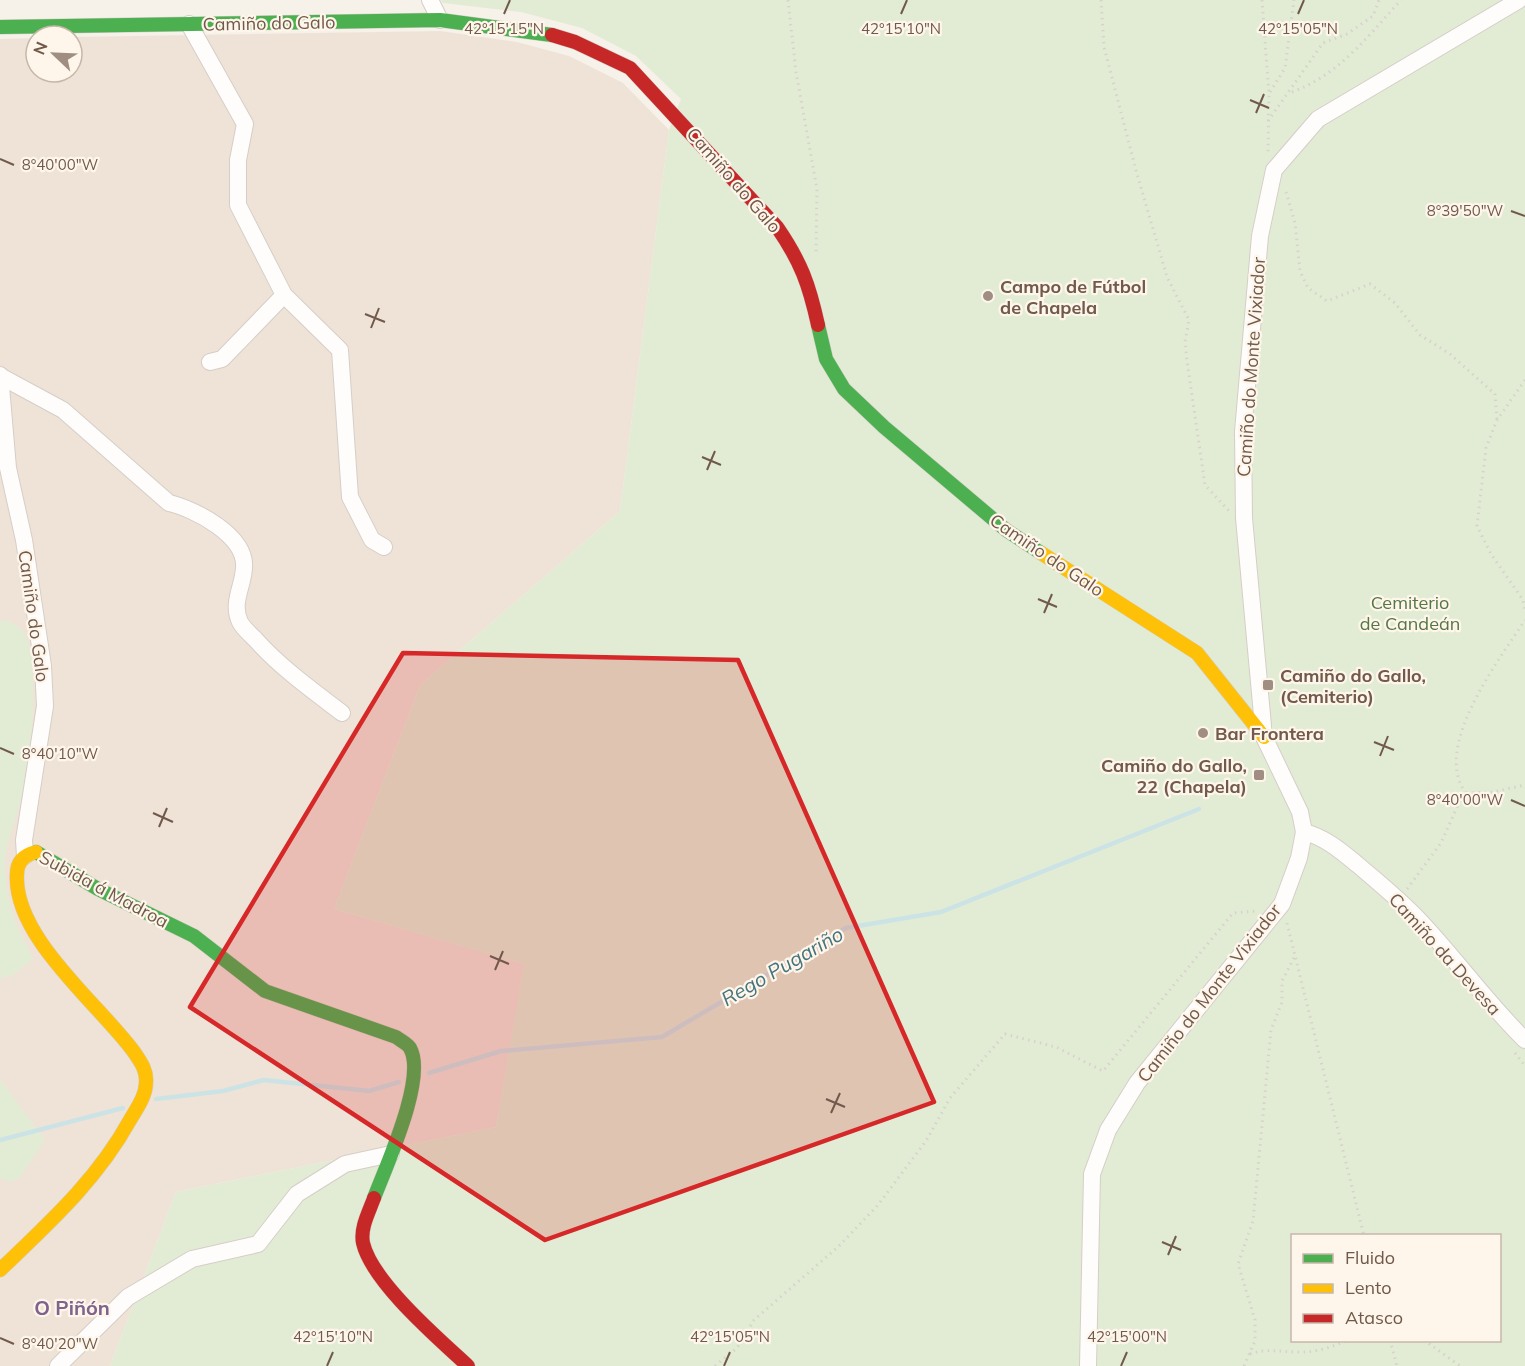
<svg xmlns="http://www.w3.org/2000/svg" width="1525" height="1366" font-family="Mulish,sans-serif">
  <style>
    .residential { fill: #efe3d7 }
    .green { fill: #e2ecd5; fill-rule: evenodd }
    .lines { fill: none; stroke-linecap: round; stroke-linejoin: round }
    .stream { stroke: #cce3e5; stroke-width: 4.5 }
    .street-casing { stroke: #d5cec7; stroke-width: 18 }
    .fast-casing { stroke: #d4cdc6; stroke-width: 15 }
    .slow-casing { stroke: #d4cdc6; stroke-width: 15 }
    .jam-casing { stroke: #d4cdc6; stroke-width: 15 }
    .path { stroke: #d8d1cd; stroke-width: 3; stroke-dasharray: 1.5 4.5; stroke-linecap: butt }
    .street { stroke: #fefdfc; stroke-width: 16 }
    .fast { stroke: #4caf50; stroke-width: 14 }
    .slow { stroke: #ffc107; stroke-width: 14 }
    .jam { stroke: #c62828; stroke-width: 14 }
    .marked { fill: #d62828; fill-opacity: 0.2; stroke: #d62828; stroke-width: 4.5; stroke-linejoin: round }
    .ticks { fill: none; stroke: #71594b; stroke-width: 2 }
    .poi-dot { fill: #a08e82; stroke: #fef6ea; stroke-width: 2 }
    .labels { text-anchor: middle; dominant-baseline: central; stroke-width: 4.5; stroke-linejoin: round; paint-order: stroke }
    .street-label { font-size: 18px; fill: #71594b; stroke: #fef6ea }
    .poi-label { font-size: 18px; font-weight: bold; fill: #71594b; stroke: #fef6ea; text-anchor: start }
    .park-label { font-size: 18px; fill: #547744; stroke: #fef6ea }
    .water-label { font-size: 20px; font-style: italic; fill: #43737c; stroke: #fef6ea }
    .neighbourhood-label { font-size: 20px; font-weight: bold; fill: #7f638d; stroke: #fef6ea }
    .ticks-label { font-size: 15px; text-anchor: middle; fill: #71594b; stroke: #fef6ea; stroke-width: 4.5; stroke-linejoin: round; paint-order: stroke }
  </style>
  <rect width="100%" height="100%" fill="#f6f1e9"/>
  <!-- residential -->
  <path class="residential" d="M440,31l77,11 52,14 54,27 46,47 -49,381 -200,174 -86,224 191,55 -29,163 -320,65 -66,174h-110v-1327l36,-1v34h36v-35z"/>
  <!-- green -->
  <g class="green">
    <path d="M441,0h1084v1366h-1415l66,-174 320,-65 28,-163 -190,-55 86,-224 200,-174 49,-381 12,-31 -45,-43 -54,-28 -61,-16 -78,-9zM1292,1236h208v104h-208z"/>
    <path d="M5,620c9,3 17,8 21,16 15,34 4,131 -6,167 -5,20 -14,37 -15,57 0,44 10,61 28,99l-17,14 -16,6v-358z"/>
    <path d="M0,1079l45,61 -24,36 -10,6 -11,-4z"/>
  </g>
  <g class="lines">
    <!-- stream -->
    <g class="stream">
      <path d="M429,1073l72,-22 161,-14 184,-109 95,-16 258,-103"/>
      <path d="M156,1099l67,-8 41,-11 105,11 30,-9"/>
      <path d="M0,1140l123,-32"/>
    </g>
    <defs>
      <g id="street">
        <path d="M430,0l10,20"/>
        <path d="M189,24l56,100 -7,36v45l46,90 56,55 10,147 22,43 12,7"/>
        <path d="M210,362l12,-3 62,-64"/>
        <path d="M0,375l8,93 16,72 19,126 2,40 -21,134 1,16"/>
        <path d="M0,376l63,34 106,93c26,6 78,33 75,65 -1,19 -13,35 -4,54 3,6 10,12 15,17 26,29 57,51 87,74"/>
        <path d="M1304,832c21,5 38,20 54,33 21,18 42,35 61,55 37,39 68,83 106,120"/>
        <path d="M58,1366l70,-69 64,-38 66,-15 39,-50 48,-30 46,-10"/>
        <path d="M1088,1366l4,-192 16,-44 29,-47 145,-179 17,-46 5,-26 -4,-20 -36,-75 -20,-219 -1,-86 17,-196 14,-66 44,-51 201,-119"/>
      </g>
      <g id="fast">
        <path d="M0,27l440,-7 112,15"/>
        <path d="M818,325l8,34 18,30 40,38 122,103 35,23"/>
        <path d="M36,852l62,37 96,47 71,55 131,46c4,3 12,7 14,11 17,30 -24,118 -36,150"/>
      </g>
      <g id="slow">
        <path d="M1041,553l156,100 67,84"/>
        <path d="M0,1270c49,-47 97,-90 130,-150 7,-12 16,-24 16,-38 1,-12 -6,-21 -12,-30 -35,-48 -121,-115 -117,-178 0,-12 7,-19 19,-22"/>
      </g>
      <g id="jam">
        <path d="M552,35l23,7 55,26 147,159c24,35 32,57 41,98"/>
        <path d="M374,1198c-5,14 -14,30 -11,45 9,39 76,96 105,123"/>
      </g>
    </defs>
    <!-- street casing -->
    <use href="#street" class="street-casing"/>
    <!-- fast casing -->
    <use href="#fast" class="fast-casing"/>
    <!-- slow casing -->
    <use href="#slow" class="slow-casing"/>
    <!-- jam casing -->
    <use href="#jam" class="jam-casing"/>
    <!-- path -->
    <g class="path">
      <path d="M788,0l8,72 21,117 -1,64"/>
      <path d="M1101,0l3,47 33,127 30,103 22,43 -4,22 2,19 18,124 24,26"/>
      <path d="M1262,0l7,94 -1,59"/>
      <path d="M1270,92l15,-24 9,-68"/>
      <path d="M1292,92c47,-17 76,-56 109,-92"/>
      <path d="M1268,121l55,-78 24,-9 26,-18 6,-16"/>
      <path d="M1286,192l9,31 5,48 8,17 19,13 43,-17 25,19 25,32 30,19 45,40 2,26"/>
      <path d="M1525,380l-28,40 -11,28 -9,78 14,28 32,46 2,13"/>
      <path d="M1466,793c-35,-46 34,-134 59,-173"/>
      <path d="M1407,889l34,-46 17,-38 8,-12 27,-1 32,-7"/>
      <path d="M1287,923l77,313"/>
      <path d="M1515,1053l10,13"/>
      <path d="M1390,1340l7,26"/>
      <path d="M1424,1340l36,26"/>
      <path d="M1250,1354c16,-6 30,-2 47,-2 18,1 35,-5 51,-12"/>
      <path d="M715,1366l22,-18 17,-28 85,-74 39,-41 48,-64 24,-43 55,-64 51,13 47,24 130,-158 23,-2"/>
      <path d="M1244,1366l11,-25v-21l-17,-56 15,-43 18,-191 11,-28v-21l13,-25"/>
    </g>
    <!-- street -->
    <use href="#street" class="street"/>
    <!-- fast -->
    <use href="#fast" class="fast"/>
    <!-- slow -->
    <use href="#slow" class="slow"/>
    <!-- jam -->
    <use href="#jam" class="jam"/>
  </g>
  <!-- marked area -->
  <path class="marked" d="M403,653l335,7 196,442 -389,138 -355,-233z"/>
  <!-- ticks -->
  <path class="ticks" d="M504,14l6,-14M901,14l6,-14M1298,14l6,-14M1250,100l19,8M1256,113l8,-19M0,159l14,6M1511,211l14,5M365,314l20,8M371,328l8,-20M702,457l19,8M707,470l8,-19M1038,599l19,8M1044,613l8,-19M1374,742l20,8M0,748l14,6M1380,756l8,-20M1511,800l14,6M153,813l20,9M159,827l8,-19M490,956l19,8M495,970l8,-19M826,1099l19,8M831,1113l9,-20M1162,1242l19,8M1168,1255l8,-19M0,1338l14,6M327,1366l6,-14M724,1366l6,-14M1121,1366l6,-14"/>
  <!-- markers -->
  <g class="poi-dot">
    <circle cx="988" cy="296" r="6"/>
    <rect x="1262" y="679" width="12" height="12" rx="3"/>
    <circle cx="1203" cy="733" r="6"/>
    <rect x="1253" y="769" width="12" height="12" rx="3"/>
  </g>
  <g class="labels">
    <!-- street labels -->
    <g class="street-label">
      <text transform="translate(269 23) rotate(-1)">Camiño do Galo</text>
      <text transform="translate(734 180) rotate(49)">Camiño do Galo</text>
      <text transform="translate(1251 367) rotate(-86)">Camiño do Monte Vixiador</text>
      <text transform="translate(1047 555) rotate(34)">Camiño do Galo</text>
      <text transform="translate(34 616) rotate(82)">Camiño do Galo</text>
      <text transform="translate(104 889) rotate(28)">Subida á Madroa</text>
      <text transform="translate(1445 954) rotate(48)">Camiño da Devesa</text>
      <text transform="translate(1209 993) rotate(-52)">Camiño do Monte Vixiador</text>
    </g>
    <!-- poi labels -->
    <g class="poi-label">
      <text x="1000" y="286">Campo de Fútbol<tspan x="1000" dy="21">de Chapela</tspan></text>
      <text x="1280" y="675">Camiño do Gallo,<tspan x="1280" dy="21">(Cemiterio)</tspan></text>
      <text x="1215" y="733">Bar Frontera</text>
      <text x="1247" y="765" text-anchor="end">Camiño do Gallo,<tspan x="1247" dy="21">22 (Chapela)</tspan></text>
    </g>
    <!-- park labels -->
    <g class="park-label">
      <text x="1410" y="602">Cemiterio<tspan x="1410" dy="21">de Candeán</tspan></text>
    </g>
    <!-- water labels -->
    <g class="water-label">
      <text transform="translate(782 966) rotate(-30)">Rego Pugariño</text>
    </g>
    <!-- neighbourhood labels -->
    <g class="neighbourhood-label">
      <text x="72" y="1307">O Piñón</text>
    </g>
  </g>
  <g class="ticks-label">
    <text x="901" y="34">42°15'10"N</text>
    <text x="1298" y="34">42°15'05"N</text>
    <text x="504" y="34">42°15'15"N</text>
    <text x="60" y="170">8°40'00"W</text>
    <text x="1465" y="216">8°39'50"W</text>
    <text x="60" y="759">8°40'10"W</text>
    <text x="1465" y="805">8°40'00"W</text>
    <text x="333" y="1342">42°15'10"N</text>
    <text x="730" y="1342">42°15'05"N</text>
    <text x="1127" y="1342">42°15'00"N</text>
    <text x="60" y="1349">8°40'20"W</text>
  </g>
  <!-- legend -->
  <rect x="1291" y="1234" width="210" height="108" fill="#fef6ea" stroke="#c6b7aa" stroke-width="1.5"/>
  <rect x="1303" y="1254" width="30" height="9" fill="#4caf50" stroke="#c6b7aa" stroke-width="1.5"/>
  <text x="1345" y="1264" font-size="18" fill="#71594b">Fluido</text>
  <rect x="1303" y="1284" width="30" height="9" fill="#ffc107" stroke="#c6b7aa" stroke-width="1.5"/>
  <text x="1345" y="1294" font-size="18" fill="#71594b">Lento</text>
  <rect x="1303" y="1314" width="30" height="9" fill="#c62828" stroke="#c6b7aa" stroke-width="1.5"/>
  <text x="1345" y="1324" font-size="18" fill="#71594b">Atasco</text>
  <!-- north arrow -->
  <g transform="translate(54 54) rotate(293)"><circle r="28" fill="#fef6ea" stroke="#c6b7aa" stroke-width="1.5"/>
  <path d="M0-4.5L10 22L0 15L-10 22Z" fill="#a08e82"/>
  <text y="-9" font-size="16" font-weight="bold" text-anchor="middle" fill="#71594b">N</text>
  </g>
</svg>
